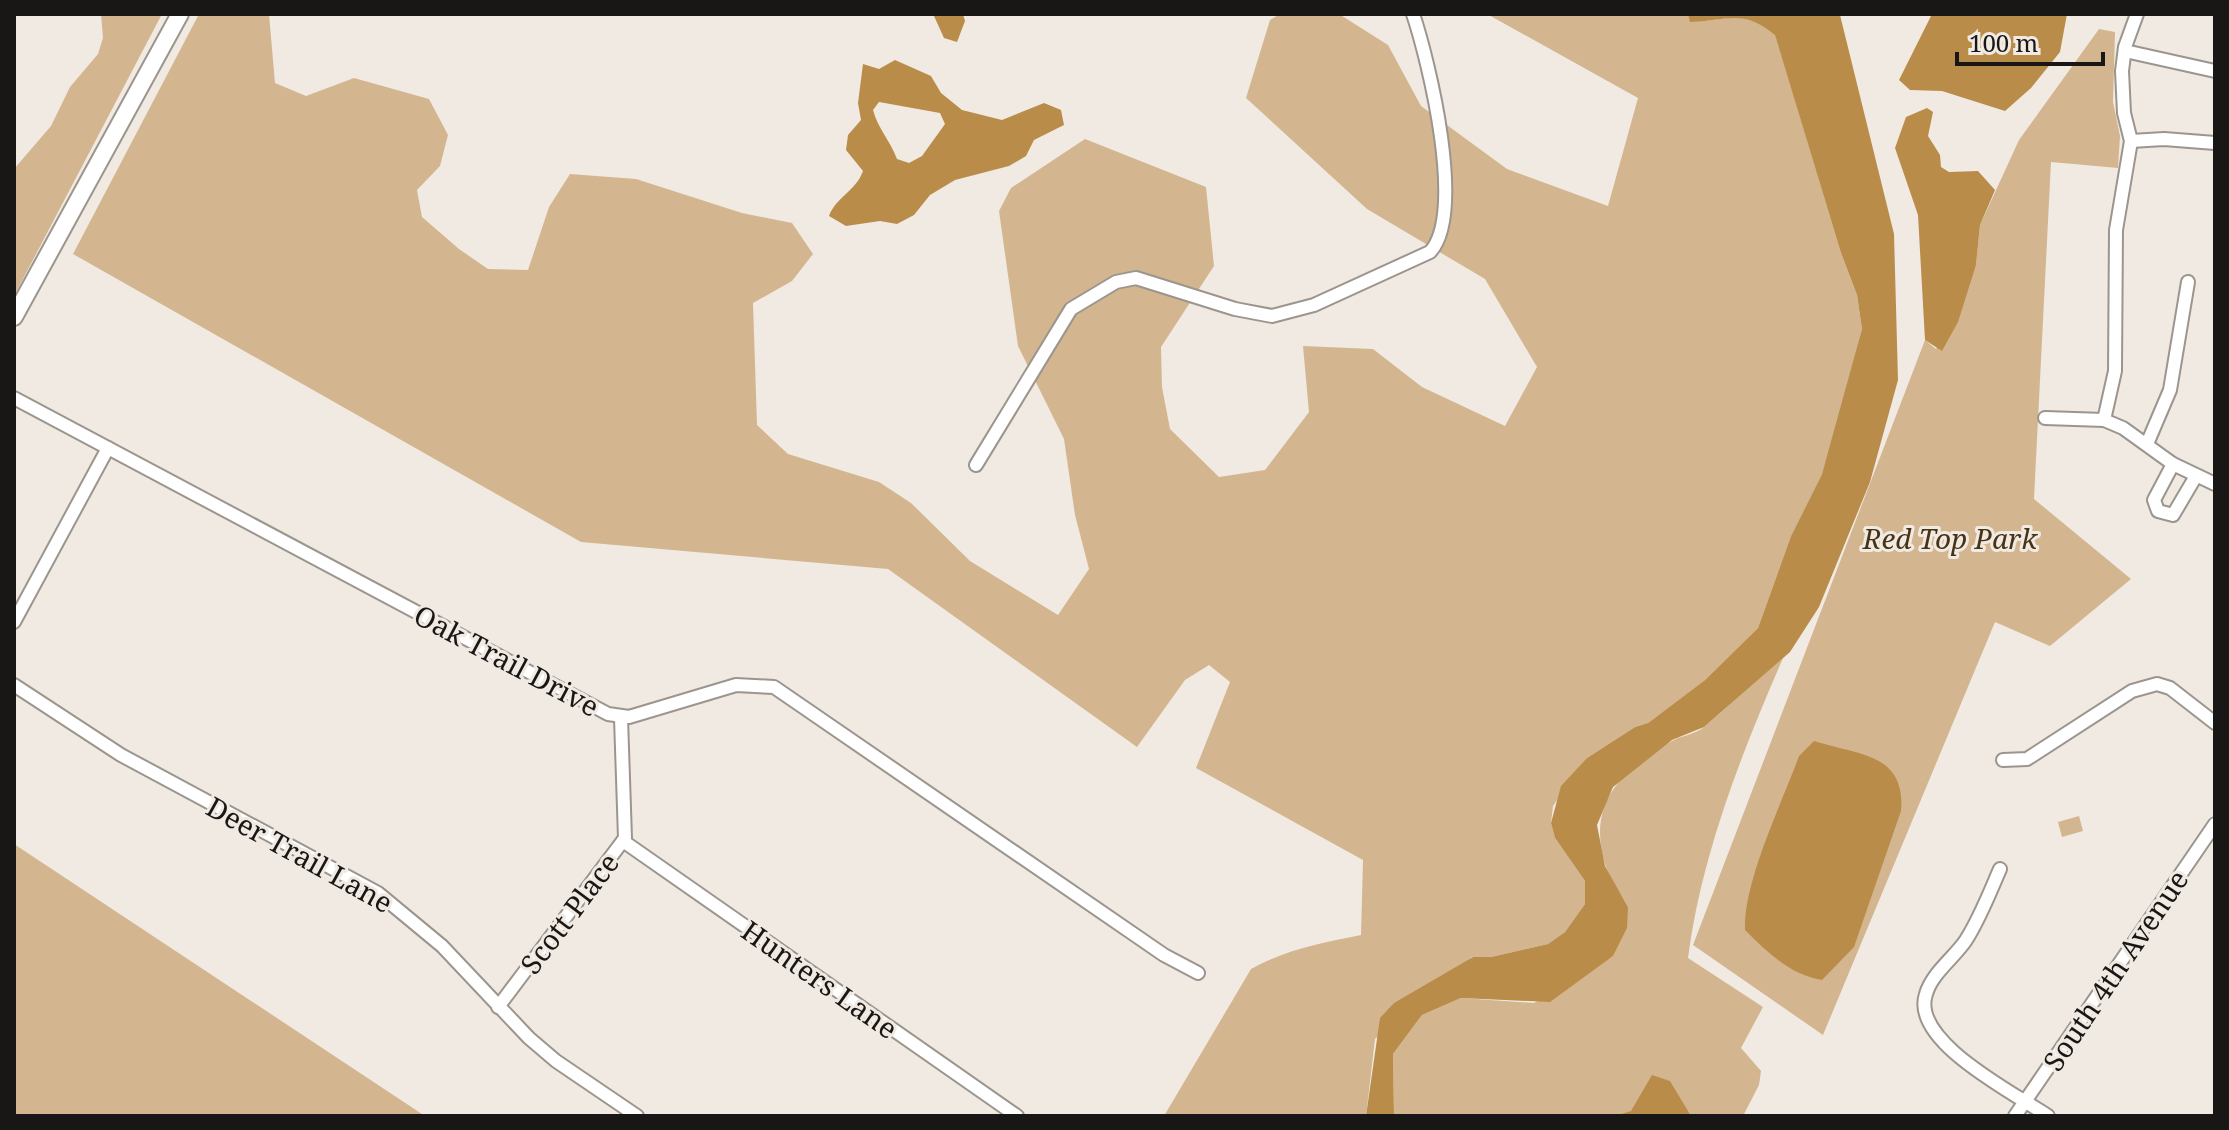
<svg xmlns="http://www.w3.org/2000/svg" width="2229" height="1130" font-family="'Noto Serif',serif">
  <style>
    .green { fill: #d3b68f }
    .water { fill: #ba8c49; fill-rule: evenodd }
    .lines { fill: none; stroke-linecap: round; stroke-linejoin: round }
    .minor-casing { stroke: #9b958e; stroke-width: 16 }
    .major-casing { stroke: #9b958e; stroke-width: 20 }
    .minor { stroke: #fff; stroke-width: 12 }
    .major { stroke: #fff; stroke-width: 16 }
    .labels { text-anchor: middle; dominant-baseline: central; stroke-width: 6; stroke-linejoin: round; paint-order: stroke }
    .park-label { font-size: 28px; font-style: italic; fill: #473315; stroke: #f1eae3 }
    .street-label { font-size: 28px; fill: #191715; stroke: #f1eae3 }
  </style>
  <rect width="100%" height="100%" fill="#f1eae3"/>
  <!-- green -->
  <g class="green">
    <path d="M101,14h61l-148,282v-127l37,-43 19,-39 28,-33 5,-16z"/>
    <path d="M199,14h70l6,69 31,13 48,-18 75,21 19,36 -8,31 -23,24 5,27 37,32 29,20 40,1 21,-63 21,-33 66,5 106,34 50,10 21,31 -21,27 -39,22 4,122 31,29 91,28 32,21 59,58 88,54 31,-46 -14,-54 -11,-76 -46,-93 -19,-135 12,-23 74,-49 121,48 8,79 -53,81 1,40 8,42 49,48 46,-7 44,-58 -6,-66 70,3 49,38 83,39 32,-59 -52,-88 -118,-70 -121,-111 24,-78 10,-6h59l49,31 33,61 86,63 101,37 30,-108 -151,-84h201l3,8c37,-1 51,-14 84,12l66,219 16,42 5,34 -25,98 -15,47 -31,62 -33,92 -53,52 -57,43 -13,4 -48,31 -34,48 -2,17 4,15 30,43v23l-20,28 -17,12 -57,13h-19l-97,82 -9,77h-202l87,-147c36,-20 71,-26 110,-34l2,-75 -167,-92 34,-86 -21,-17 -24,15 -48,67 -249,-178 -307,-27 -508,-288z"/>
    <path d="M2099,29l16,3 -2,70 7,34 -2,32 -67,-6 -17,337 97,80 -81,67 -55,-24 -172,413 -130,-90 232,-605 11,9 40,-84 4,-40 39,-85z"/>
    <path d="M1783,658c-41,94 -82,198 -95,300l75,49 -22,41 20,23 -2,14 -16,31h-349l-1,-62 29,-39 39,-17 73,5 79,-47 15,-49c-7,-14 -19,-30 -23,-43 -18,-60 15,-93 65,-122 10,-6 26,-8 34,-15 26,-22 52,-46 79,-69z"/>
    <path d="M2079,816l4,15 -21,6 -4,-15z"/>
    <path d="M14,844l411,272h-411z"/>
  </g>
  <!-- water -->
  <g class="water">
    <path d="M925,14h38l2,7 -8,21 -13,-4 -10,-22z"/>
    <path d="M1688,14l152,1 54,219 4,146 -28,102 -51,125 -29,45 -86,75 -32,13 -59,47 -16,38 8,41 23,41 -1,21 -14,28 -63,46 -89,-4 -39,17 -29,39 1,62h-28l14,-98 14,-15 79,-46h18l57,-13 17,-12 20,-28v-23l-30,-43 -4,-15 10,-37 26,-28 48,-31 13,-4 57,-43 53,-52 33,-92 31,-62 40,-145 -5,-34 -16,-42 -66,-218c-32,-27 -48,-14 -85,-13z"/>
    <path d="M1932,14h135l-7,38 -29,36 -26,23 -63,-20 -32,-1 -11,-10z"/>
    <path d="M895,60l36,16 10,17 21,17 40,10 42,-17 17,7 3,15 -30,15 -8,16 -17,10 -54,14 -25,15 -16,20 -17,9 -17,-3 -34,5 -17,-10c7,-19 27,-25 34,-45l-17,-21 2,-15 13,-15 -3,-17 5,-39 16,5zM879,102l61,11 5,11 -23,32 -13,7 -12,-4c-7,-19 -19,-30 -24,-49z"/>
    <path d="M1927,108l6,4 -5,24 12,19 1,12 8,5 29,-1 17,19 -15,35 -4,40 -18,57 -16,29 -17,-11 -7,-125 -23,-67 11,-31z"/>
    <path d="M1814,741c44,14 92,12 87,70l-47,136 -32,33c-32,-5 -55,-28 -77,-50 -2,-48 37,-127 54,-174z"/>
    <path d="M1652,1075l18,6 21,35h-76l16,-5z"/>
  </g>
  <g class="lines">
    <defs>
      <g id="minor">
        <path d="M2125,51l90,20"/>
        <path d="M2131,141l33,-2 51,4"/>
        <path d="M14,398l594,316 21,3 107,-32 38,2 390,268 34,18"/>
        <path d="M2045,418l59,2 19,8 50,36 42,20"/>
        <path d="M2104,420l11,-49 1,-141 15,-89 -7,-28 -2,-42 3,-24 12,-33"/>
        <path d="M2147,444l23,-54 18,-108"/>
        <path d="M2173,464l-19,36 4,11 15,4 23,-39"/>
        <path d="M976,465l95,-156 45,-27 20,-4 99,31 37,7 42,-11 116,-53c36,-38 -1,-190 -17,-238"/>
        <path d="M14,622l94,-174"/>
        <path d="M14,685l107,70 257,138 64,53 87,92 27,23 81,55"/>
        <path d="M2003,760l24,-1 105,-68 25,-7 13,4 45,35"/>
        <path d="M623,841l394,275"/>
        <path d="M2000,869c-10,23 -20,49 -34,71 -12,18 -34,33 -40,54 -16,47 88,99 122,122"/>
        <path d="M498,1007l127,-169 -4,-120"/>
        <path d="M2015,1116l200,-292"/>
      </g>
      <path id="major" d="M14,317l166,-303"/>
    </defs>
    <!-- minor casing -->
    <use href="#minor" class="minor-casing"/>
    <!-- major casing -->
    <use href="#major" class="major-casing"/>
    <!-- minor -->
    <use href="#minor" class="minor"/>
    <!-- major -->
    <use href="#major" class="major"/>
  </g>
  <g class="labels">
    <!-- park labels -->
    <g class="park-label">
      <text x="1950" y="538">Red Top Park</text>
    </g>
    <!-- street labels -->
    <g class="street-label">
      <text transform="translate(507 660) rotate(28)">Oak Trail Drive</text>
      <text transform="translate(300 854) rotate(29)">Deer Trail Lane</text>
      <text transform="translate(569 913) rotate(-53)">Scott Place</text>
      <text transform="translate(2115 970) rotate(-56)">South 4th Avenue</text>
      <text transform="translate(820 979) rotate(35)">Hunters Lane</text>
    </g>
  </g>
  <!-- border -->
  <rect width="2229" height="1130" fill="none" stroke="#191715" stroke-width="32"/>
  <!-- scale -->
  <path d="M1957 52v12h146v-12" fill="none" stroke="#191715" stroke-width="4"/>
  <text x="1969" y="52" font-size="24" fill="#191715" stroke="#f1eae3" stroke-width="6" paint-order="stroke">100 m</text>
</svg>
